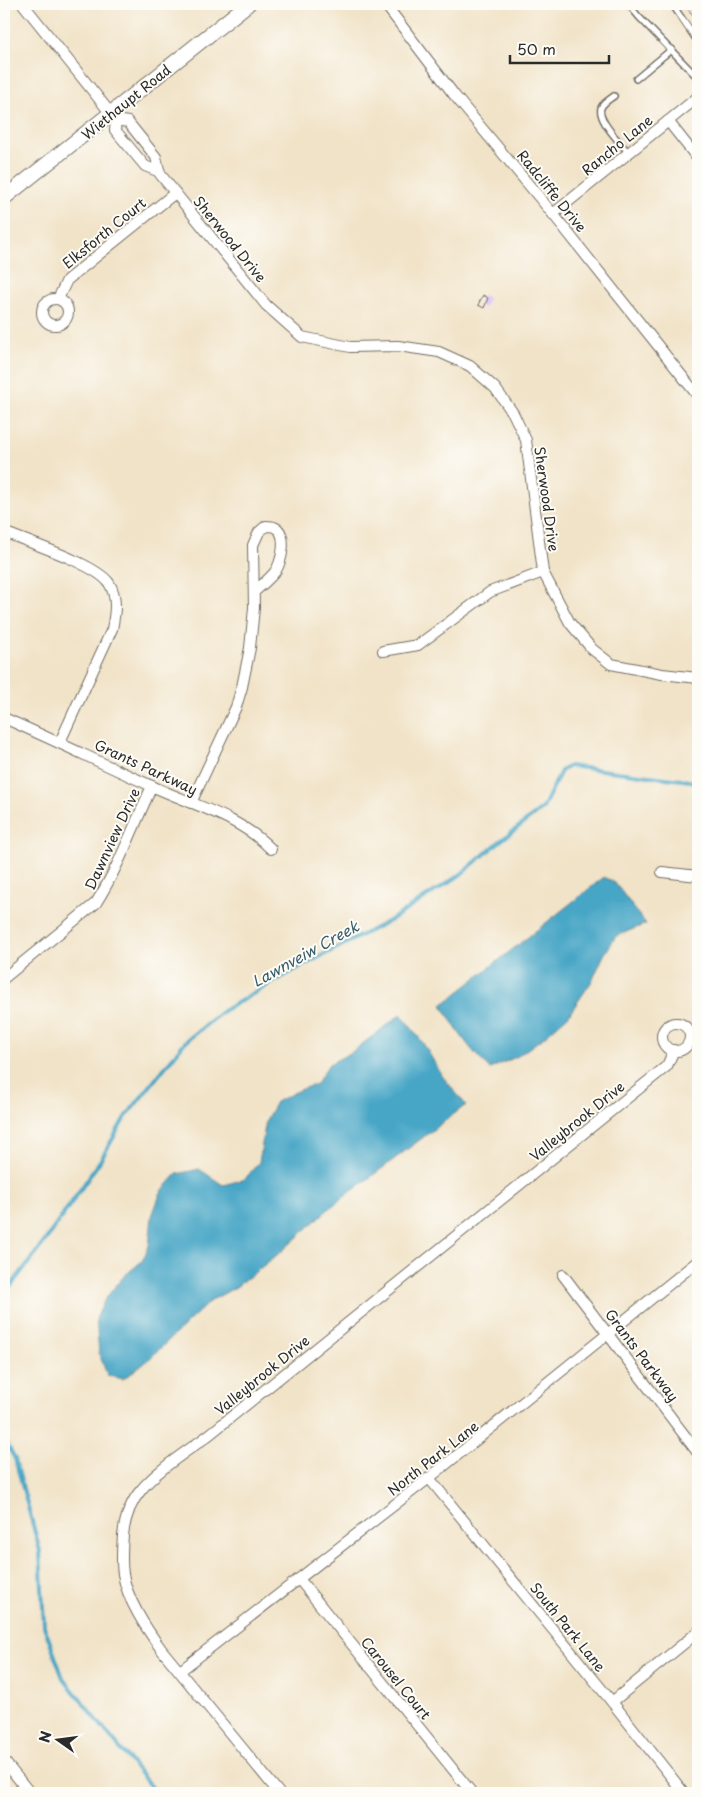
<svg xmlns="http://www.w3.org/2000/svg" width="702" height="1797" font-family="'Playpen Sans',sans-serif">
  <style>
    .water { fill: #47a6c6; stroke: #396878 }
    .lines { fill: none; stroke-linecap: round; stroke-linejoin: round }
    .stream { stroke: #47a6c6; stroke-width: 4 }
    .building { fill: #d0b5f6 }
    .service-casing { stroke: #706b62; stroke-width: 8 }
    .minor-casing { stroke: #706b62; stroke-width: 12 }
    .tertiary-casing { stroke: #706b62; stroke-width: 16 }
    .service { stroke: #fff; stroke-width: 5 }
    .minor { stroke: #fff; stroke-width: 10 }
    .tertiary { stroke: #fff; stroke-width: 14 }
    .labels { text-anchor: middle; dominant-baseline: central; stroke-width: 4; stroke-linejoin: round; paint-order: stroke }
    .street-label { font-size: 14px; fill: #2b2b2b; stroke: #fdfcf7 }
    .water-label { font-size: 15px; font-style: italic; fill: #365c69; stroke: #fdfcf7 }
  </style>
  <rect width="100%" height="100%" fill="#fdfcf7"/>
  <filter id="ink" filterUnits="userSpaceOnUse"><feTurbulence type="fractalNoise" baseFrequency=".02" numOctaves="2"/><feDisplacementMap in="SourceGraphic" scale="10" xChannelSelector="R" yChannelSelector="G"/><feConvolveMatrix kernelMatrix="1 2 1 2 8 2 1 2 1" color-interpolation-filters="sRGB"/></filter>
  <filter id="wash" filterUnits="userSpaceOnUse"><feTurbulence type="fractalNoise" baseFrequency=".0096" numOctaves="4" result="noise"/><feDisplacementMap in="SourceGraphic" scale="20" xChannelSelector="R" yChannelSelector="G"/><feGaussianBlur stdDeviation="1.12" result="paint"/><feColorMatrix in="noise" values="0 0 0 0 0 0 0 0 0 0 0 0 0 0 0 0 0 1.4 0 .05"/><feComposite in="paint" operator="in"/></filter>
  <g filter="url(#wash)">
    <rect width="100%" height="100%" fill="#f1e3c8"/>
    <!-- water -->
    <g class="water">
      <path d="M604,877l11,6 31,41 -30,12 -12,19 -12,26 -24,35 -24,21 -26,19 -28,13c-21,-20 -34,-39 -48,-64z"/>
      <path d="M401,1014l22,29 20,34 23,28 -135,102 -50,45 -45,35 -26,14 -64,61 -23,17 -16,-4 -8,-22 -3,-34 9,-20 18,-22 19,-16 7,-15 3,-30 9,-24 16,-18 22,-5 24,16 22,-6 14,-17 7,-42 10,-18 23,-12 17,-6 13,-20 23,-12z"/>
    </g>
    <g class="lines">
      <!-- stream -->
      <g class="stream">
        <path d="M4,1295l41,-54 55,-80 24,-42 61,-77 38,-31 75,-43 91,-47 71,-46 39,-33 44,-34 18,-37 8,-5 129,16"/>
        <path d="M4,1438l11,21 25,92 4,75 19,52 93,115"/>
      </g>
    </g>
    <g id="blocks">
      <!-- building -->
      <g class="building">
        <path d="M684,4h14v18z"/>
        <path d="M483,295l5,3 -4,10 -6,-3z"/>
      </g>
    </g>
  </g>
  <g filter="url(#ink)">
    <use href="#blocks" fill-opacity="0" stroke="#706b62" stroke-width="1"/>
    <g class="lines">
      <defs>
        <g id="service">
          <path d="M628,4l11,13 59,61"/>
          <path d="M672,4l26,38"/>
          <path d="M636,79l36,-30"/>
          <path d="M614,96c-4,3 -9,6 -12,10 -8,11 20,39 27,47"/>
        </g>
        <g id="minor">
          <path d="M23,4l93,116 12,2 28,35 4,17 106,131 36,32 48,10 48,-1 41,6 31,14 25,22 18,25 13,27 17,132 27,51 22,26 19,15 51,10 36,4"/>
          <path d="M385,4l70,92 98,118 145,182"/>
          <path d="M116,120l-1,10 30,36 15,6"/>
          <path d="M668,121l30,38"/>
          <path d="M553,214l145,-117"/>
          <circle cx="55" cy="312" r="13"/>
          <path d="M58,299l9,-19 108,-87"/>
          <path d="M4,532c23,10 92,32 105,51 9,14 6,31 3,46l-52,113"/>
          <path d="M383,651l35,-6 72,-53 53,-20"/>
          <path d="M4,718c50,22 99,46 150,69 39,18 86,30 117,62"/>
          <path d="M191,803l45,-96 6,-20 8,-39 4,-40 -1,-63 6,-13 7,-6c3,0 6,0 8,1 15,5 8,37 0,46 -6,7 -13,13 -20,19"/>
          <path d="M662,872l36,4"/>
          <path d="M4,978l92,-75c23,-36 38,-78 56,-117"/>
          <circle cx="676" cy="1037" r="14"/>
          <path d="M563,1275l135,178"/>
          <path d="M429,1478l183,224 72,91"/>
          <path d="M299,1579l173,214"/>
          <path d="M180,1671l249,-193 269,-217"/>
          <path d="M612,1702l86,-70"/>
          <path d="M4,1761l26,32"/>
          <path d="M279,1793l-118,-144c-15,-21 -34,-49 -38,-75 -2,-13 -1,-26 0,-39 2,-17 7,-32 18,-45 17,-21 47,-39 69,-56l457,-368 7,-16"/>
        </g>
        <path id="tertiary" d="M4,198l244,-194"/>
      </defs>
      <!-- service casing -->
      <use href="#service" class="service-casing"/>
      <!-- minor casing -->
      <use href="#minor" class="minor-casing"/>
      <!-- tertiary casing -->
      <use href="#tertiary" class="tertiary-casing"/>
      <!-- service -->
      <use href="#service" class="service"/>
      <!-- minor -->
      <use href="#minor" class="minor"/>
      <!-- tertiary -->
      <use href="#tertiary" class="tertiary"/>
    </g>
  </g>
  <g class="labels">
    <!-- street labels -->
    <g class="street-label">
      <text transform="translate(126 102) rotate(-39)">Wiethaupt Road</text>
      <text transform="translate(617 145) rotate(-39)">Rancho Lane</text>
      <text transform="translate(552 191) rotate(51)">Radcliffe Drive</text>
      <text transform="translate(104 233) rotate(-39)">Elksforth Court</text>
      <text transform="translate(230 239) rotate(51)">Sherwood Drive</text>
      <text transform="translate(547 499) rotate(82)">Sherwood Drive</text>
      <text transform="translate(146 767) rotate(25)">Grants Parkway</text>
      <text transform="translate(112 839) rotate(-65)">Dawnview Drive</text>
      <text transform="translate(577 1121) rotate(-39)">Valleybrook Drive</text>
      <text transform="translate(642 1355) rotate(53)">Grants Parkway</text>
      <text transform="translate(262 1375) rotate(-39)">Valleybrook Drive</text>
      <text transform="translate(433 1458) rotate(-38)">North Park Lane</text>
      <text transform="translate(568 1627) rotate(51)">South Park Lane</text>
      <text transform="translate(396 1678) rotate(51)">Carousel Court</text>
    </g>
    <!-- water labels -->
    <g class="water-label">
      <text transform="translate(305 953) rotate(-29)">Lawnveiw Creek</text>
    </g>
  </g>
  <!-- margin -->
  <rect width="702" height="1797" fill="none" stroke="#fdfcf7" stroke-width="20"/>
  <!-- north arrow -->
  <g transform="translate(58 1740) rotate(284)" stroke="#fdfcf7" stroke-width="4" paint-order="stroke">
  <path d="M0-4L9 19L0 12L-9 19Z" fill="#2b2b2b"/>
  <text y="-8" font-size="14" font-weight="bold" text-anchor="middle" fill="#2b2b2b">N</text>
  </g>
  <!-- scale -->
  <path d="M510 55v8h99v-8" fill="none" stroke="#2b2b2b" stroke-width="2.5"/>
  <text x="517" y="55" font-size="15" fill="#2b2b2b" stroke="#fdfcf7" stroke-width="4" paint-order="stroke">50 m</text>
</svg>
